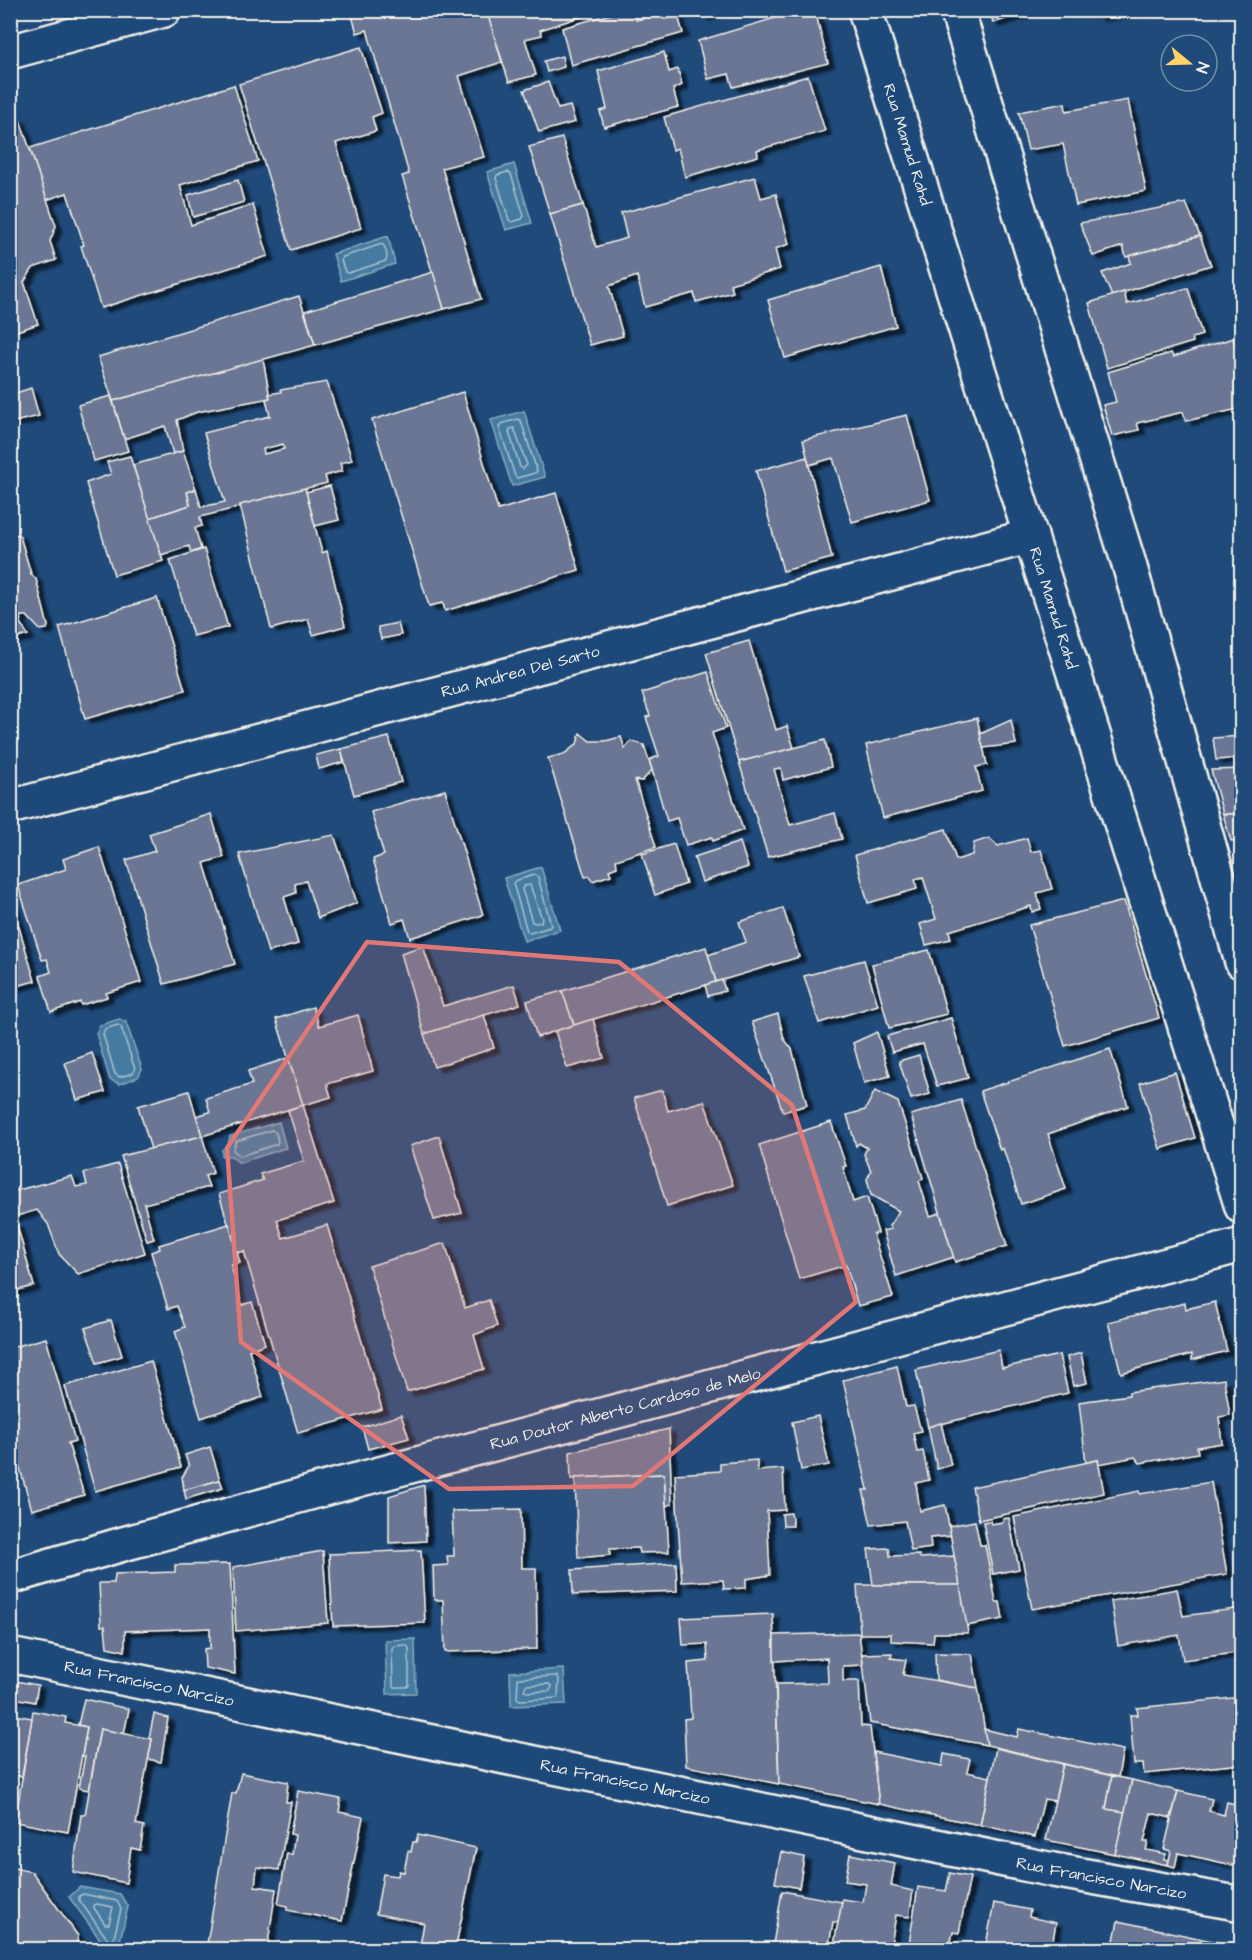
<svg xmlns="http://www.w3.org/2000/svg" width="1252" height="1960" font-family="'Architects Daughter',sans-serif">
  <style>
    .water { fill: #447aa1; stroke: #8aaabd; stroke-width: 1.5 }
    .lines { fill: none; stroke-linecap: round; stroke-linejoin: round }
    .shore { stroke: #aec1cc; stroke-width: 1.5 }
    .building { fill: #6b7693; stroke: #f4f1e8; stroke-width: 1.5; fill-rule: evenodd; filter: url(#shadow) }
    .minor-casing { stroke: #f4f1e8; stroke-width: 38 }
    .minor { stroke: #1f4a7a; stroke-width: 33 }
    .marked { fill: #e27875; fill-opacity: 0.2; stroke: #e27875; stroke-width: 4.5; stroke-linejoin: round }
    .labels { text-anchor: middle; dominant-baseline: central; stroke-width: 4.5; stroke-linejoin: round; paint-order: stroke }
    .street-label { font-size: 16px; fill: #f4f1e8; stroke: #1f4a7a }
  </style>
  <defs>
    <filter id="shadow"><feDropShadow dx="6" dy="4" stdDeviation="1.5" flood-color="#0009"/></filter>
  </defs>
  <rect width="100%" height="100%" fill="#1f4a7a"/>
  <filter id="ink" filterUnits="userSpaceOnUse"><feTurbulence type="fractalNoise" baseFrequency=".0167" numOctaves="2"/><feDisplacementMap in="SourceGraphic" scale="12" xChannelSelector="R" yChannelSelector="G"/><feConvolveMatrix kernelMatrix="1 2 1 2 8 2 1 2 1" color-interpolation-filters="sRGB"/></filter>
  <g filter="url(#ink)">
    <!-- water -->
    <g class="water">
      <path d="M514,164l18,59 -26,7 -19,-58z"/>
      <path d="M388,236l7,28 -54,17 -8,-27z"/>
      <path d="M524,411l21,66 -33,9 -21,-66z"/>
      <path d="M541,867l19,63 -36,11 -20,-63z"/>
      <path d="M119,1019l7,3 16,47 -4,8 -18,7 -10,-4 -14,-47 4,-8z"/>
      <path d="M279,1122l7,26 -44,14h-4l-7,-6h-9v-6l6,-5 2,-9z"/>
      <path d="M415,1639l1,54 -29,1 -2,-54z"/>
      <path d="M564,1669l2,35 -55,2 -1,-34z"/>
      <path d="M80,1887l40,7 8,13 -10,42h-11l-38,-52z"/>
    </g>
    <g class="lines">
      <!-- shore -->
      <g class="shore">
        <path d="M508,172l3,2 13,42 -2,3 -10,3 -3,-2 -13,-42 1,-3z"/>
        <path d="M382,244c4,3 6,13 4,17l-38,12 -3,-1 -4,-12 2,-3z"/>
        <path d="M518,419l3,2 16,50 -2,2 -18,5 -2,-2 -16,-49 2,-3z"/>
        <path d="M514,428l13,37 -4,4 -3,-2 -11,-35 1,-3z"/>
        <path d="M534,875l4,2 13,48 -1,2 -20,6 -3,-2 -14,-48 2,-2z"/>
        <path d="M530,885l12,34 -1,3 -6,1 -3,-1 -10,-33 2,-3z"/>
        <path d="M118,1025l3,2 14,42 -2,4 -13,4 -5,-3 -12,-40 2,-5z"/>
        <path d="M272,1130l4,3 2,8 -1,3 -37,12 -7,-6 3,-9z"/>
        <path d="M406,1645l3,3v37l-2,2h-12l-2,-2 -1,-37 2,-2z"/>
        <path d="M557,1676l2,3 -1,19 -38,2 -3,-2 1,-20z"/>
        <path d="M549,1684l3,2 -2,5 -23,1 -3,-2 2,-5z"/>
        <path d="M83,1894l34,7 4,8 -8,33 -4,-1 -30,-41v-4z"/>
        <path d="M97,1904l16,3 -4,17h-4l-11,-16v-3z"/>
      </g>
    </g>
    <!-- building -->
    <g class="building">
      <path d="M372,10h115l15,52 -43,14 25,81 -42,11 39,131 -37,10 -42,-133 7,-2 -42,-144 -10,3 -5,-17z"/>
      <path d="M487,10h22l-21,6z"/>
      <path d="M509,10h73l1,6 -43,14 2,5 -17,4 11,36 -27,7 -21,-66z"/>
      <path d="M625,10h9l2,10 27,-7 1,6 14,-3 5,17 -112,32 -9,-37z"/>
      <path d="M701,10h14l1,2 -13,5z"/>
      <path d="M802,10h13l13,53 -95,24 -4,-13 -21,5 -10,-38z"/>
      <path d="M990,10h43l-40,13z"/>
      <path d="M1097,10h51l-51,7z"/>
      <path d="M361,47l21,66 -10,4 4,14 -40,12 25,85 -70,22 -52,-166z"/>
      <path d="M664,52l5,20 9,-3 4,16 -9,4 5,18 -74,20 -4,-16 7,-2 -9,-38z"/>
      <path d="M562,56l2,11 -17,5 -3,-11z"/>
      <path d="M808,76l17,55 -68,19 1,6 -73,21 -7,-29 -5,2 -9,-33z"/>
      <path d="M548,82l10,27 12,-3 5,16 -36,10 -15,-42z"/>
      <path d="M234,85l24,76 -78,24 11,40 62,-20 15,51 -167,52 -20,-62 3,-1 -17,-52 -21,7 -16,-52z"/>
      <path d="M1128,100l18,91 -70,14 -13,-61 -35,6 -9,-38 46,-9 1,8z"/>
      <path d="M10,115l10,5 36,106 -6,15 6,19 -23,8 -9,14 14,42 -24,8 -4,-12z"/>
      <path d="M562,138l21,67 -33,9 -21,-67z"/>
      <path d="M755,177l6,21 15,-4 13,50 -14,5 5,20 -50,15 3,8 -37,10 -2,-9 -49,14 -8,-31 -28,10 14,50 -33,9 -40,-131 33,-9 13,42 31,-9 -6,-25z"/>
      <path d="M238,180l6,22 -51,15 -5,-22z"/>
      <path d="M1186,203l14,33 -74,21 -3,-11 -30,10 -13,-33z"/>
      <path d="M1200,236l11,29 -99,31 -10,-23 29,-10 -2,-7z"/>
      <path d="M881,267l15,59 -111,32 -17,-58z"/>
      <path d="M433,272l11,37 -129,36 -10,-34z"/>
      <path d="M1188,288l14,47 -10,3 1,4 -86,26 -18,-65 35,-11 3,12z"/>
      <path d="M299,296l16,49 -202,56 -15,-44z"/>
      <path d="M1233,338l9,32v38l-56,13 -3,-9 -46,11 2,7 -27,6 -9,-31 13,-3 -8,-30 63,-19 2,4z"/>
      <path d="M263,359l7,39 -73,14 -20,8 6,31 -10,3 -8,-28 -41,13 -11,-38z"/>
      <path d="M327,382l25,78 -12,3 2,8 -17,5 2,7 -87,22v2l-40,10 2,9 -7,2 6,21 -10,4 -2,-7 -28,9 -12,-37 41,-13 -3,-13 9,-3 5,18 24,-5 -21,-69 66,-17 -4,-17 4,-1 -1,-4 12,-2 -1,-2zM283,444l1,5 -20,5 -1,-5z"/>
      <path d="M31,388l8,28 -29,7v-28z"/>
      <path d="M463,392l35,118 58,-17 23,77 -134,41 -2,-8 -14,3 -57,-186z"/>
      <path d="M111,396l17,55 -34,10 -16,-56z"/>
      <path d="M907,415l23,85 -78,22 -19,-64 -24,7 -6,-25z"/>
      <path d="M183,451l13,38 -9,3 3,13 -41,13 -16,-53z"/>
      <path d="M130,456l33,105 -49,14 -28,-92 25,-9 -4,-12z"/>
      <path d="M807,457l25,101 -49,13 -27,-100z"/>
      <path d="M330,486l9,34 -24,6 -9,-34z"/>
      <path d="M305,488l17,65 5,-2 18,75 -32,9 -5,-16 -37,10 -31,-124z"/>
      <path d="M10,532l10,4 11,38 5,5 12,47 -1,3 -7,1 -13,-14h-6l-1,7 8,12 -18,5z"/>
      <path d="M204,549l24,78 -35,9 -23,-76z"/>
      <path d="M157,598l28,92 -100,29 -26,-92z"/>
      <path d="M398,623l3,12 -20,4 -3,-12z"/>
      <path d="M749,641l27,89 11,-4 7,22 -55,14 -33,-109z"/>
      <path d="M708,672l18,56 -14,5 31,97 -30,11 -1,-4 -26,8 -9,-27 -10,3 -15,-51 -3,-10 10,-4 -13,-39 4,-1 -8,-23z"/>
      <path d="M977,718l10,47 -11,2 6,24 -99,27 -17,-73z"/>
      <path d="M1011,720l5,24 -33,4 -3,-14z"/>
      <path d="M580,733l10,8h15l16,-4 4,12 6,-8 13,4 8,25 -10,11 -7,-1 21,67 -40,13 1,7 -8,3 2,5 -19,6 -2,-5 -5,1 -37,-119 16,-4 13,-10z"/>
      <path d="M1242,736v22l-26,2 -3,-22z"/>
      <path d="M389,737l12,45 -47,13 -13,-46z"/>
      <path d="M825,740l6,27 -48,13 -2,-12 -7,1 16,56 45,-12 7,26 -74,18 -29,-95z"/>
      <path d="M341,749l3,13 -25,7 -3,-14z"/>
      <path d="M1242,769v45h-19l-12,-44z"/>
      <path d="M445,790l38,125 -73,23 -6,-19 -12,4 -19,-64 11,-4 -13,-43z"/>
      <path d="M211,814l13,43 -20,6 31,101 -71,20 -38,-124 29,-9 -6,-17z"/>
      <path d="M1223,814h19v26l-11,1z"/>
      <path d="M946,829l10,31 16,-5 2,-12 15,-5 9,8 29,-8 4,14 10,-2 11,39 -15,4 4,16 -9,3 -1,-6 -82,25 2,8 -25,6 -6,-21 16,-5 -13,-42 -8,2 2,10 -49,14 -13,-48z"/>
      <path d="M334,835l23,68 -39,15 -12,-37 -11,3 1,9 -12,4 14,47 -30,8 -29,-98z"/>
      <path d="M740,842l8,25 -46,15 -8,-25z"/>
      <path d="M674,844l12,40 -31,11 -13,-41z"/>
      <path d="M99,847l42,135 -35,11 1,4 -26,8 -1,-3 -29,10 -11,-36 11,-4 -4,-13 -5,1 -24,-75 48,-16 -3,-10z"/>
      <path d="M10,897l25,84 -25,7z"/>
      <path d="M1124,901l35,117 -94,28 -36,-121z"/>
      <path d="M783,908l16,49 -83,25 -8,-27 38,-13 -7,-20z"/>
      <path d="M423,946l20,60 71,-21 6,19 -96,30 -23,-81z"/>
      <path d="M706,947l10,35 -142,43 -12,-34z"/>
      <path d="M929,950l18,64 -58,14 -17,-64z"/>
      <path d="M864,960l14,45 -59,18 -15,-47z"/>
      <path d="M722,980l3,11 -17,5 -3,-11z"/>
      <path d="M562,991l12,34 -37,12 -10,-36z"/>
      <path d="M313,1007l6,19 39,-11 15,56 -46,13 4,13 -28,8 -27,-86z"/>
      <path d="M778,1014l6,25 8,10 15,56 -24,7 -31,-90z"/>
      <path d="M484,1015l10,33 -60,19 -10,-33z"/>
      <path d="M951,1018l17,60 -31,8 -14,-42 -31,8 -5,-16z"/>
      <path d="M593,1019l11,39 -37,10 -12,-37z"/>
      <path d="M877,1032l13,44 -26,7 -11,-40z"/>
      <path d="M1110,1049l18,57 -80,28 18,55 -45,15 -18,-56 -3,2 -20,-59z"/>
      <path d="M92,1053l13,39 -28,8 -12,-37z"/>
      <path d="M919,1055l11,39 -19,5 -12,-38z"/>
      <path d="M288,1058l15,47 -101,31 -6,-20 14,-4 -4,-14 46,-14 -4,-13z"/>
      <path d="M1175,1072l20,66 -35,11 -20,-66z"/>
      <path d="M662,1090l6,21 36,-10 29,84 -66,21 -33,-108z"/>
      <path d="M189,1091l13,45 -51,13 -13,-43z"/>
      <path d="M875,1091l23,11 25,76 -4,3 11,35 10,-3 14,44 -58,19 -13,-45 8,-2 -2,-3 10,-15 -28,-16 -4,-16 4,-8 -7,-17 3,-6 -8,-5 -3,3 -9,-31 18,-5z"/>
      <path d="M961,1100l46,146 -52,16 -44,-147z"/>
      <path d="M303,1105l31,98 -57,17 6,18 44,-13 55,184 -84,24 -54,-182 -7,2 -18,-59 44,-14 -3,-6 44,-13 -16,-51z"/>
      <path d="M831,1122l15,44 -3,1 10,35 14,-5 11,36 -5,1 20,63 -35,9 -12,-41 -47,14 -40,-134z"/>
      <path d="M202,1136l11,37 -8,3 4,11 -65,17 10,35 -7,2 -26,-85z"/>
      <path d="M439,1136l23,77 -28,7 -24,-74z"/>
      <path d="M118,1164l27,89 -67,21 -19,-20 -11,-30 -11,-14 -27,8v-26l62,-16 4,11 11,-2 -3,-12z"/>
      <path d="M10,1221l7,4 17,61 -24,6z"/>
      <path d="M229,1224l11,39 -9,2 11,40 10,-3 13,42 -16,6 14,47 -62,21 -26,-87 10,-4 -8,-21 -9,3 -17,-57 9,-3 -1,-4z"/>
      <path d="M445,1243l20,65 24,-8 8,26 -23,9 10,34 -77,23 -38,-126z"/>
      <path d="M1215,1302l12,49 -35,9v-6l-71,19 -13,-51 77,-19 1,6z"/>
      <path d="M111,1320l11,36 -25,7 -12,-35z"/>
      <path d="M46,1338l29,103 -7,2 16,52 -52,15 -22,-76v-86z"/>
      <path d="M999,1350l3,18 57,-13 9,38 -140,34 -12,-57z"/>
      <path d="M1081,1353l6,30 -14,3 -6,-29z"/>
      <path d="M151,1361l30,106 -86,24 -30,-105z"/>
      <path d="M897,1366l9,41 8,-1 7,25 -8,2 4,19 6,-1 6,29 -13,3 4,28 25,-6 6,31 -21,2 1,10 -20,3 -6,-30 -34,4 -8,-35h5l-25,-110z"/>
      <path d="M1224,1379l6,36 -11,2 3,26 -25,4 1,6 -58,10 -5,-6 -36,7 -1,-4 -12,3 -7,-61 50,-7v-3z"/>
      <path d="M401,1415l8,23 -41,11 -6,-22z"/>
      <path d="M818,1416l11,49 -28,5 -9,-48z"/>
      <path d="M941,1423l10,42 -14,4 -9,-42z"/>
      <path d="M669,1429l3,75 -6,2 -2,-32 -89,4v2h-4l-1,-28z"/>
      <path d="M210,1447l10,33 -36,10 -2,-13 7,-11 -4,-11z"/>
      <path d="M757,1460v11l26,-2 2,41 -18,1 3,64 -24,4v9l-22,1 -1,-9 -41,2 -7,-108 45,-3v-8z"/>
      <path d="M1098,1460l6,33 -125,27 -7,-33z"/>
      <path d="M664,1474l5,78 -30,1 -1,-5 -28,1v6l-32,3 -3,-80z"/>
      <path d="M220,1480l3,8 -37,11 -2,-9z"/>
      <path d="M1211,1482l16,92 -195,35 -18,-92 125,-26 1,3z"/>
      <path d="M424,1485l2,56 -37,2v-47z"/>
      <path d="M521,1509l1,59h14l1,81 -92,3 -2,-52h-9l-1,-34 15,-1 -1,-9h7l-2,-45z"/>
      <path d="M791,1513l2,13h-10l-1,-12z"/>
      <path d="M1009,1518l10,51 -26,5 -10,-52 7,-1 1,3 12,-2v-3z"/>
      <path d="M975,1521l5,24h5l11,57h4l3,17 -37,7 -17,-100z"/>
      <path d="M889,1548l1,8 29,-1 1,3 34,-2 6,29h-87l-5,-36z"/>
      <path d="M421,1550l4,73 -92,3 -4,-72z"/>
      <path d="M323,1551l5,72 -92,8 -3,-64z"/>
      <path d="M676,1563l1,28 -104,4 -1,-25z"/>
      <path d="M230,1564l5,110 -30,-6 -1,-19 6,-1v-20l-85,3v20l-18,-4 -2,-21h-4l-2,-43h15l1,-9 60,-2v-7z"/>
      <path d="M857,1585h103l8,48h-34l-1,10 -42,-2v-7h-31z"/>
      <path d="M1177,1589l6,27 59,-8v44l-59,8 -4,-25 -61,11 -7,-45z"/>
      <path d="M773,1614l6,170 -93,-18 -2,-47 7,-1 -3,-55 20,-2 -1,-17 -24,1 -2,-27z"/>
      <path d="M859,1633l4,32 -20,1v15h16l2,45 9,1 9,77 -100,-20 -3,-100 52,-1 -1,-25 -53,3v-26z"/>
      <path d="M892,1653l-1,5 15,2 -3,15 75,13 9,57 -117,-22 -8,-69z"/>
      <path d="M935,1653l37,1 6,34 -42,-8z"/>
      <path d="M10,1680l28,5 -3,17 -25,-5z"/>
      <path d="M1242,1697v67l-98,10 -1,-10h-9l-4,-49h8l-1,-7z"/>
      <path d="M84,1699l45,10 -5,25 -24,-5 -11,61 -10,-2 6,-32h-3l5,-29 -9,-2z"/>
      <path d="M33,1711l33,6 -1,6 22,4 -19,105 -53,-10z"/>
      <path d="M10,1714l22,4 -10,59 -12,-3z"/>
      <path d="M154,1714l14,4 -7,44 -13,-3 4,-20 -3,-1z"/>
      <path d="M100,1729l52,10 -16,85 8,2 -4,24 -9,-2 -5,35 -53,-11 8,-57h4z"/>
      <path d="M984,1729l33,8 2,-8 104,21 -5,27 -131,-32z"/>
      <path d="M996,1748l67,16 -8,37 -11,-2 -9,38 -55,-12z"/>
      <path d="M873,1752l69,14 2,-12 26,5 -3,13 23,5 -10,48 -101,-21z"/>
      <path d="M1063,1764l49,12 -6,33 19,3 -10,42 -69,-14z"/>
      <path d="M241,1773l47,9 -2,20h5l-12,68 -22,-3 -2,19 21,3 -9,61h-61l26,-157h4z"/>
      <path d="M1112,1776l20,4 -7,32 -19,-3z"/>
      <path d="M1132,1780l46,11 -7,27 -20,-5 -7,29h4l-2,8 20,4 -2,5 5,1 -1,5 -53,-11z"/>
      <path d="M298,1791l43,8 -2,13 24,5 -21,104 -55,-11 1,-4 -10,-2 9,-51 5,2 3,-20 -5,-1z"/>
      <path d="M1178,1791l34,8 -3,12 15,4 3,-13 15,4v61l-64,-14 -3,14 -7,-2 3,-14 -7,-2z"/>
      <path d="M418,1835l58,13 -21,102h-18l-17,-4 4,-23 -48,-9 7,-40 15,2 1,-5 5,1 4,-21 3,1 2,-10h3z"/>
      <path d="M781,1852l23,5 -5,31 -24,-5z"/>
      <path d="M850,1854l45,9 -4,23 22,5 -4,26 -13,-2 -6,35h-57l9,-51 21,3 3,-18 -21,-3z"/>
      <path d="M10,1867l22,5 46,64 -2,14h-66z"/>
      <path d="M950,1873l20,4 -11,56 -6,-1 -4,18h-41l10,-63 28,4z"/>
      <path d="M782,1891l60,11 -4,20h-5l-5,28h-56z"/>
      <path d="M994,1903l36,7 -1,7 27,6 -5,27h-66z"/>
      <path d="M1118,1921l113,24 -1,5h-118z"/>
    </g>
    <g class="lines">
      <defs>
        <g id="minor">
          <path id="s1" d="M865,10l377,1197"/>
          <path d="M957,10l172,554 113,398"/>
          <path d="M10,52l154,-42"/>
          <path id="s2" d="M10,807l1021,-271"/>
          <path id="s3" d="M10,1577l113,-33 208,-57 911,-242"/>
          <path id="s4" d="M10,1655l1043,215 189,34"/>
        </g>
      </defs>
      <!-- minor casing -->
      <use href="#minor" class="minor-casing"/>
      <!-- minor -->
      <use href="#minor" class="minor"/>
    </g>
  </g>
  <!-- marked area -->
  <path class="marked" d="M367,942l252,20 173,143 64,197 -223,184 -184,3 -208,-147 -14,-194z"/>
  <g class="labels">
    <!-- street labels -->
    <g class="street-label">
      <text stroke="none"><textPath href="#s1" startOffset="141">Rua Mamud Rahd</textPath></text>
      <text stroke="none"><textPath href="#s1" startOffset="627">Rua Mamud Rahd</textPath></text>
      <text stroke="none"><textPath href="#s2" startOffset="528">Rua Andrea Del Sarto</textPath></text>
      <text stroke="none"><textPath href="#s3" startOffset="638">Rua Doutor Alberto Cardoso de Melo</textPath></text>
      <text stroke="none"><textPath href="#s4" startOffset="142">Rua Francisco Narcizo</textPath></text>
      <text stroke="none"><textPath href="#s4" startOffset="628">Rua Francisco Narcizo</textPath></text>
      <text stroke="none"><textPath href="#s4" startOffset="1114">Rua Francisco Narcizo</textPath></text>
    </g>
  </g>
  <!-- margin -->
  <rect width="1252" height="1960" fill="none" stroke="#1f4a7a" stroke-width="36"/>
  <rect x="18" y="18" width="1216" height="1924" fill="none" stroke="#f4f1e8" stroke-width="2" filter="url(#ink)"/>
  <!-- north arrow -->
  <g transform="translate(1189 63) rotate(109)"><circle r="28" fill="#1f4a7a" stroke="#748da6" stroke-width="1.5"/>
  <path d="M0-4.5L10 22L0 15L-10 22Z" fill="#ffd166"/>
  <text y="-9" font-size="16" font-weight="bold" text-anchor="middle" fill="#f4f1e8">N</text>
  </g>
</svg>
